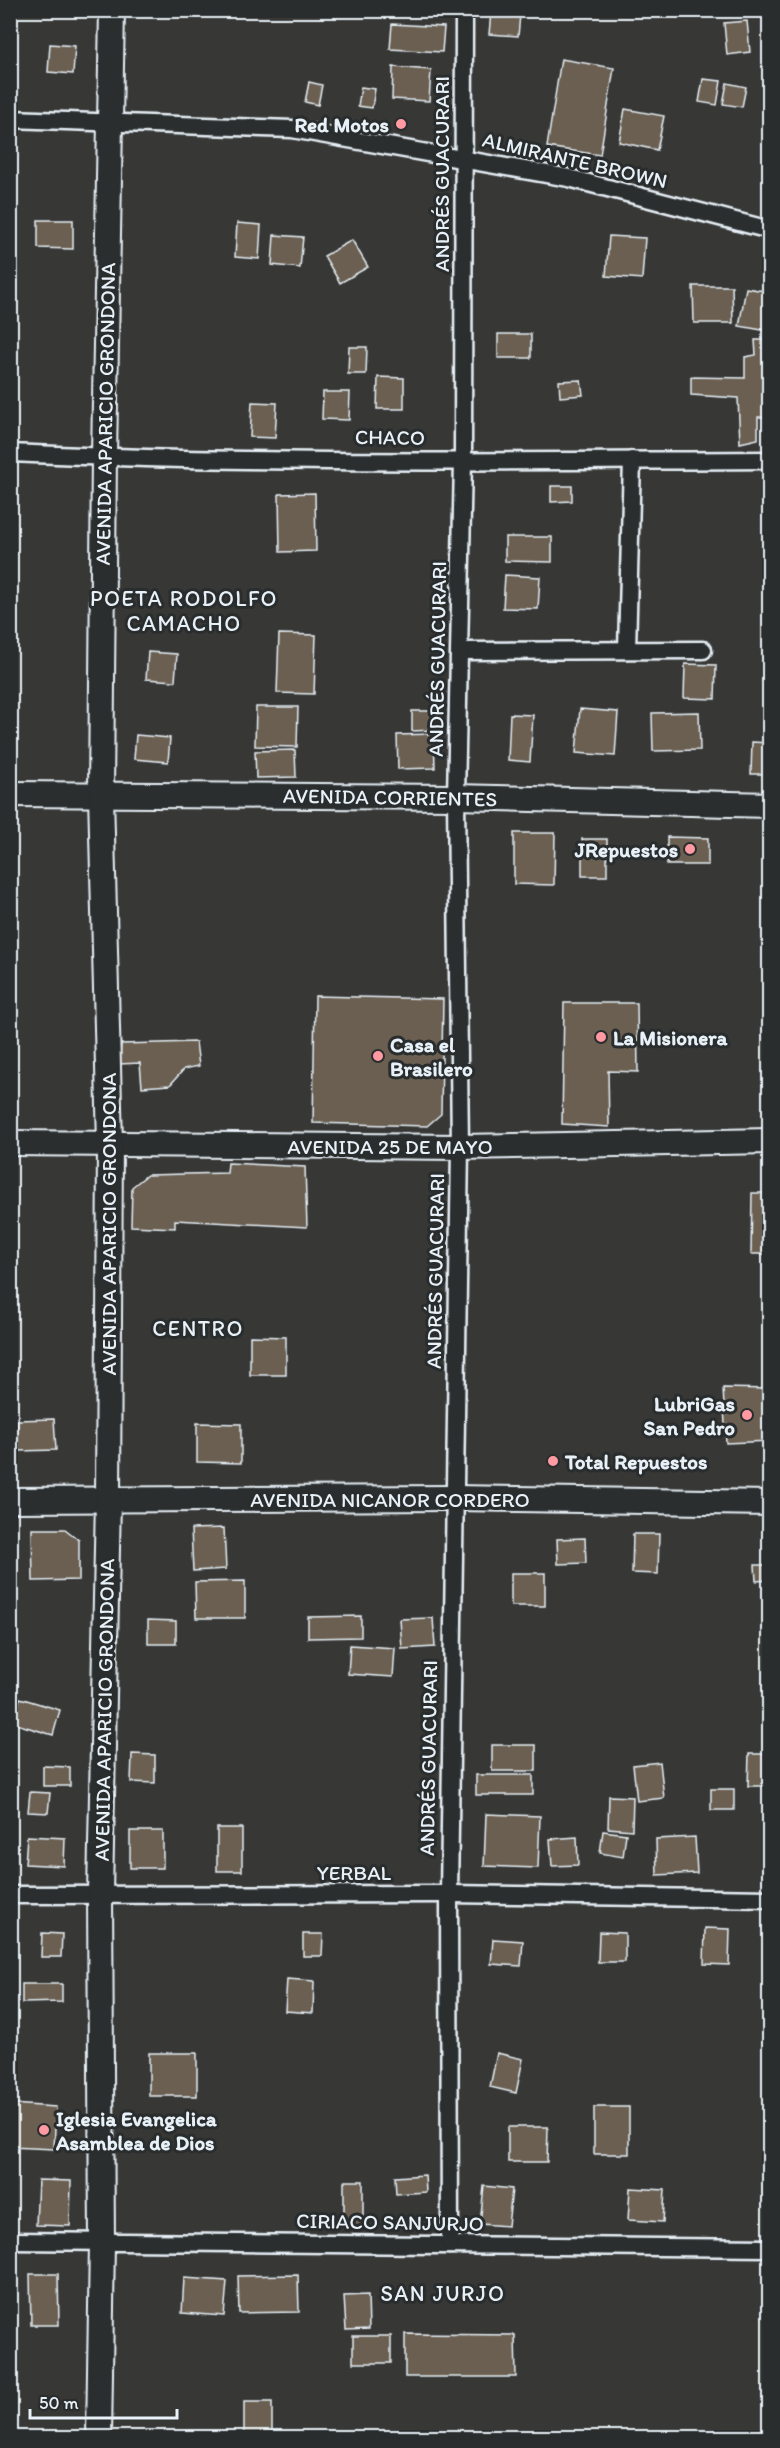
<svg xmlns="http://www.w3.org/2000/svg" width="780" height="2448" font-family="Itim,sans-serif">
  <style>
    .building { fill: #6a5e51; stroke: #e8f1f8; stroke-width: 1.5 }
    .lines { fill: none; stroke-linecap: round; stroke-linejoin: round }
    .street-casing { stroke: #e8f1f8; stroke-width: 21 }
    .secondary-casing { stroke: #e8f1f8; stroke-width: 28 }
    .street { stroke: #2a2d2e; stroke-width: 16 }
    .secondary { stroke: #2a2d2e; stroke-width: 24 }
    .poi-dot { fill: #ff9aa2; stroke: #2a2d2e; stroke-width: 2 }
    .labels { text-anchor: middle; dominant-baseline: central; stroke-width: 6; stroke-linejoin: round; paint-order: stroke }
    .poi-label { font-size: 21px; font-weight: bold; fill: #e8f1f8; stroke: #2a2d2e; text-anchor: start }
    .street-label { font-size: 21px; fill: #e8f1f8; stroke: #2a2d2e }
    .neighbourhood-label { font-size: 22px; letter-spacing: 1.5px; fill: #e8f1f8; stroke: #2a2d2e }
  </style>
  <rect width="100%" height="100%" fill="#373735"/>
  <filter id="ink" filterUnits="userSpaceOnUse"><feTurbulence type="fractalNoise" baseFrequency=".0167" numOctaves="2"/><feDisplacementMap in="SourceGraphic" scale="12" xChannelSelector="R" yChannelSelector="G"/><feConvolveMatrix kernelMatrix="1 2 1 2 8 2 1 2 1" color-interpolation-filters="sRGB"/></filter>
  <g filter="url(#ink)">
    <!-- building -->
    <g class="building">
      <path d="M491,12l29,3 -2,21 -29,-2z"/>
      <path d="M747,21l3,31 -23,3 -3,-32z"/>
      <path d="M392,24l52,3 -2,25 -52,-3z"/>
      <path d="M50,44l25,2 -2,28 -25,-2z"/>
      <path d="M561,59l53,9 -14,87 -53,-8z"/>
      <path d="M393,67l38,3 -2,31 -37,-2z"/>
      <path d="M703,79l18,2 -4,24 -18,-3z"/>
      <path d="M309,82l13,3 -4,20 -13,-3z"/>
      <path d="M727,83l19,4 -4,20 -19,-3z"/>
      <path d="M361,87l14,2 -3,19 -14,-2z"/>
      <path d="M625,109l39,7 -7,34 -38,-8z"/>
      <path d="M38,220h35v29l-35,-1z"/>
      <path d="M237,223l24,2 -2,34 -24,-2z"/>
      <path d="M274,235l29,2 -3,31 -28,-3z"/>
      <path d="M609,236l36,2 -3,41 -36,-3z"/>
      <path d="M352,240l16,27 -28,16 -16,-27z"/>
      <path d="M693,286h39l1,37h-39z"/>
      <path d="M746,288l24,4 -2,39 -29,-5z"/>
      <rect x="498" y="334" width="33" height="24"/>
      <path d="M755,340h15v77h-12v22l-18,4 -2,-45 -47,-3v-18l54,1v-21l11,-2z"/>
      <path d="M349,347h18l-1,27h-18z"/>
      <path d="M378,377l26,1v31h-27z"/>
      <path d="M581,380l2,15 -23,2 -1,-16z"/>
      <path d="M323,392h27l-1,28 -27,-1z"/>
      <path d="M252,402l25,1 -2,35 -25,-1z"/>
      <path d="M551,486h21v15l-21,1z"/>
      <path d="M315,493l1,58 -36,1 -1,-58z"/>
      <path d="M505,537h47v25l-47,-1z"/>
      <path d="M505,575l35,2 -2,32 -35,-1z"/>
      <path d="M279,634l37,1 -2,59 -37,-1z"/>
      <path d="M148,652l29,2 -2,27 -29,-2z"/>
      <path d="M685,664l31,1 -1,34 -31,-1z"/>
      <path d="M256,707h42l-1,40 -42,-1z"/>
      <path d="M580,709l38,3 -3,44 -39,-3z"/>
      <path d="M412,711h22v19l-22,1z"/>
      <path d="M699,712l1,38 -47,1 -1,-38z"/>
      <path d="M510,714l23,1 -3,47 -22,-2z"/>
      <path d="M434,734l1,34 -37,1 -1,-34z"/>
      <path d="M136,735l34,3 -2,24 -34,-3z"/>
      <path d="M752,742l18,1v31h-19z"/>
      <path d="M295,750l1,27 -40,1 -1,-27z"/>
      <path d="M514,833h41l-1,52 -40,-1z"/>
      <path d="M667,837l41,1v27h-41z"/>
      <rect x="582" y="839" width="25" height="37"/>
      <path d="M315,996l128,3 -2,115 -14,12 -114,-3z"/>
      <path d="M564,1003h73l1,69 -30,-1 1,56 -47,-3z"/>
      <path d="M196,1042l3,24 -15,3 -14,16 -28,2 -2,-24 -21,1 2,-20z"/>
      <path d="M228,1163l77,4 2,60 -132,-7v8l-44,-2 1,-39 15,-12 80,-2z"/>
      <path d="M752,1193h18v61h-19z"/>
      <path d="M250,1336l36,1v38h-36z"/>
      <path d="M723,1388l47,1v52l-44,2z"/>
      <path d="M54,1419l2,31 -38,1 -1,-31z"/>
      <path d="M197,1423l44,1v39l-44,-1z"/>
      <path d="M224,1528l2,41 -33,2 -2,-42z"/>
      <path d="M32,1529h33l14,11v40l-46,1z"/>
      <path d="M633,1534h26l-1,40 -26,-1z"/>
      <path d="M585,1538l1,25 -28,1 -1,-25z"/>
      <path d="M755,1565h15v15l-14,1z"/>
      <rect x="511" y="1573" width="34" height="33"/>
      <path d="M245,1581v37h-49l-1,-36z"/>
      <path d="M361,1616v21l-53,1v-21z"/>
      <path d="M433,1618l2,29 -33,2 -2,-30z"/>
      <path d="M148,1620l28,1v23h-28z"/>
      <path d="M350,1645l45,3 -2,29 -45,-3z"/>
      <path d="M20,1698l40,12 -7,25 -40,-12z"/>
      <rect x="492" y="1745" width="44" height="26"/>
      <path d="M132,1754l23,1v28l-24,-1z"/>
      <path d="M749,1754h21v32h-22z"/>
      <path d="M660,1762l4,36 -27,3 -4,-36z"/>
      <path d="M43,1766l27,1v19h-27z"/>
      <rect x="476" y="1775" width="57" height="20"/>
      <rect x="711" y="1789" width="23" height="21"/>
      <path d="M30,1792l20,1 -2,20 -20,-1z"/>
      <path d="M609,1796l24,1 -1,33 -24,-2z"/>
      <path d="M486,1814l54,2 -2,52 -54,-2z"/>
      <rect x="217" y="1828" width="25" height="43"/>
      <rect x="130" y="1831" width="33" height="37"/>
      <path d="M603,1831l23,3 -3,23 -23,-4z"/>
      <path d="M27,1836l38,2 -1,28 -39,-2z"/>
      <path d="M577,1837l1,28 -26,1 -2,-27z"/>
      <path d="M695,1837l2,36 -40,2 -1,-36z"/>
      <path d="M705,1928l25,1 -1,36 -25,-1z"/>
      <path d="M599,1932l26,1v29h-27z"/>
      <path d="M42,1933l20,1 -1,23h-20z"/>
      <path d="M303,1934h20l-1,22h-19z"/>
      <path d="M493,1939l30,2 -2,25 -30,-2z"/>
      <path d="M287,1979l27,2 -1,32 -28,-2z"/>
      <path d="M22,1984h40v18l-40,1z"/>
      <rect x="149" y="2053" width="48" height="43"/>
      <path d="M497,2053l26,6 -7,34 -26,-6z"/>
      <path d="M10,2104l46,3 -2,42 -44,-2z"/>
      <rect x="594" y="2107" width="35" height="47"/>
      <path d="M508,2127h40l-1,35h-39z"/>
      <path d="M425,2175l1,17 -30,2 -1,-17z"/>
      <path d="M38,2180l33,1 -1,45 -34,-1z"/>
      <rect x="344" y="2181" width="19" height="47"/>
      <path d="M484,2186l28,3 -4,37 -28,-2z"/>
      <path d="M630,2188l35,2 -2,32 -35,-2z"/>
      <path d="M30,2274h28l1,51h-28z"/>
      <path d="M298,2275l1,37 -60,1 -1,-37z"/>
      <path d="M184,2278l43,3 -3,35 -42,-3z"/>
      <path d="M368,2295l1,34 -23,1 -2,-34z"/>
      <path d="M405,2334l110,1 1,42h-111z"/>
      <rect x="353" y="2336" width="38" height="27"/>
      <rect x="244" y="2402" width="28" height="36"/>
    </g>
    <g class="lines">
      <defs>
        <g id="street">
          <path d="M10,119l282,10 277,49 201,52"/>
          <path d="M10,453c253,12 507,8 760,7"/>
          <path d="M627,650l5,-190"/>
          <path d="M460,651l243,-1"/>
          <path d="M10,1895l439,-1 321,5"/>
          <path d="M10,2241l760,7"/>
          <path d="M450,2245l-1,-351 11,-747 -4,-350 7,-336 1,-451"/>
        </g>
        <g id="secondary">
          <path d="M10,794l446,3 314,8"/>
          <path d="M10,1143l450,4 310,-6"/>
          <path d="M10,1500l444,-2 316,5"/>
          <path d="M99,2438l3,-196 -2,-348 8,-395 2,-355 -9,-349 3,-338 8,-447"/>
        </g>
      </defs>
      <!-- street casing -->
      <use href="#street" class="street-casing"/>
      <!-- secondary casing -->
      <use href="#secondary" class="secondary-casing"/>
      <!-- street -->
      <use href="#street" class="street"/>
      <!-- secondary -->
      <use href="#secondary" class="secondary"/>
    </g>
  </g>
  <!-- markers -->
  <g class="poi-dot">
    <circle cx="401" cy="124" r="6"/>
    <circle cx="690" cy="849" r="6"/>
    <circle cx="601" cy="1037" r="6"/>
    <circle cx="378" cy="1056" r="6"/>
    <circle cx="747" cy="1415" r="6"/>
    <circle cx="553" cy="1461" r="6"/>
    <circle cx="44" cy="2130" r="6"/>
  </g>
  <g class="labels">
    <!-- poi labels -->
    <g class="poi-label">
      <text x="389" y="124" text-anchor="end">Red Motos</text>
      <text x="678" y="849" text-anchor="end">JRepuestos</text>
      <text x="613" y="1037">La Misionera</text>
      <text x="390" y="1044">Casa el<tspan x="390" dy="24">Brasilero</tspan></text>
      <text x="735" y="1403" text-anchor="end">LubriGas<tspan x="735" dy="24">San Pedro</tspan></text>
      <text x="565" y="1461">Total Repuestos</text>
      <text x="56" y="2118">Iglesia Evangelica<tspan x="56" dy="24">Asamblea de Dios</tspan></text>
    </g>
    <!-- street labels -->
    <g class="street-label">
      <text transform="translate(575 160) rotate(13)">ALMIRANTE BROWN</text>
      <text transform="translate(441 174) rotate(-90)">ANDRÉS GUACURARI</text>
      <text transform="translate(105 414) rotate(-89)">AVENIDA APARICIO GRONDONA</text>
      <text transform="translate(390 437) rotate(1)">CHACO</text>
      <text transform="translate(437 659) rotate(-89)">ANDRÉS GUACURARI</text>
      <text transform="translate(390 797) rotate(1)">AVENIDA CORRIENTES</text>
      <text x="390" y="1146">AVENIDA 25 DE MAYO</text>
      <text transform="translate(108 1224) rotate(-90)">AVENIDA APARICIO GRONDONA</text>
      <text transform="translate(435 1271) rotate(-89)">ANDRÉS GUACURARI</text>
      <text x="390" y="1499">AVENIDA NICANOR CORDERO</text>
      <text transform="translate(104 1710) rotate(-89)">AVENIDA APARICIO GRONDONA</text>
      <text transform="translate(428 1758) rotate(-89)">ANDRÉS GUACURARI</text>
      <text x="354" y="1872">YERBAL</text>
      <text transform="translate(390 2222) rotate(1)">CIRIACO SANJURJO</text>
    </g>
    <!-- neighbourhood labels -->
    <g class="neighbourhood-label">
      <text x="184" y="598">POETA RODOLFO<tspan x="184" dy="25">CAMACHO</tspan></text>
      <text x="198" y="1328">CENTRO</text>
      <text x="443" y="2293">SAN JURJO</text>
    </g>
  </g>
  <!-- margin -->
  <rect width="780" height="2448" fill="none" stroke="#2a2d2e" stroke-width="36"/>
  <rect x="18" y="18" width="744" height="2412" fill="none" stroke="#e8f1f8" stroke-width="2" filter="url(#ink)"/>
  <!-- scale -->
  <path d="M30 2409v9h147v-9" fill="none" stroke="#e8f1f8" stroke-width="3"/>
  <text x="39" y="2409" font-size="18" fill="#e8f1f8" stroke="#2a2d2e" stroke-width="4.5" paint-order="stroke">50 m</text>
</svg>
